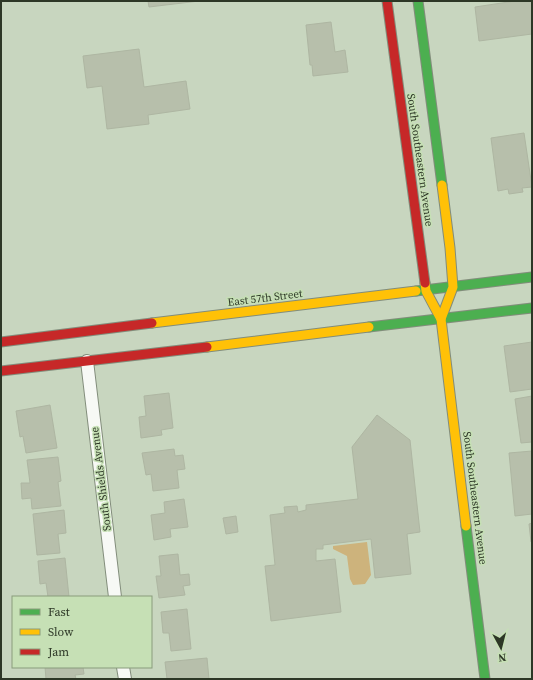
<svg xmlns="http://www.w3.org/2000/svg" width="533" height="680" font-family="'Source Serif 4',serif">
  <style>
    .green { fill: #cdb37c }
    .building { fill: #b7bfab; stroke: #aeb6a2 }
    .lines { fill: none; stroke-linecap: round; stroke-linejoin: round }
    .street-casing { stroke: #828d7b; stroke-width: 14 }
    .fast-casing { stroke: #828d7b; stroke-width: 11 }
    .slow-casing { stroke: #828d7b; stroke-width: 11 }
    .jam-casing { stroke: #828d7b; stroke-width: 11 }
    .street { stroke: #f7f9f5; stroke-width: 12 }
    .fast { stroke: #4caf50; stroke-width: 9 }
    .slow { stroke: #ffc107; stroke-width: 9 }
    .jam { stroke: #c62828; stroke-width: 9 }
    .labels { text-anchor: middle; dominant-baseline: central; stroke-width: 3; stroke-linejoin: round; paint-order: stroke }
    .street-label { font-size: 11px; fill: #2d3726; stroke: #c6e0b5 }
  </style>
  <rect width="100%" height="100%" fill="#c8d6bf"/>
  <!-- green -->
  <path class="green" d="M367,542l4,33 -6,9 -12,1 -3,-6 -3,-23 -14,-7v-3z"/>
  <!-- building -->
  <g class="building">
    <path d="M148,1h51l-50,6z"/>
    <path d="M515,1h17v33l-53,7 -4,-34z"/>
    <path d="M331,22l4,30 10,-2 3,22 -35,4 -1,-11h-2l-4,-40z"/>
    <path d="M139,49l5,38 42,-6 4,28 -42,6 1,9 -42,5 -5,-43 -15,2 -4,-32z"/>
    <path d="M524,133l8,54 -10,1 1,4 -14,2 -1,-5 -10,2 -7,-53z"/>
    <path d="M532,342v47l-22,3 -6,-46z"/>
    <path d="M169,393l4,35 -12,2 1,5 -21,3 -2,-21 7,-1 -2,-20z"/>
    <path d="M532,396v46l-11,1 -6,-44z"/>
    <path d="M50,405l7,43 -31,5 -3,-17 -3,1 -4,-26z"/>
    <path d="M377,415l33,25 10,92 -13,2 4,40 -36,4 -4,-39 -48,6v4h-7v12l19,-2 6,53 -70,9 -6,-55 10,-1 -5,-50 15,-2 -1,-6 13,-1 1,6 8,-2v-5l52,-6 -6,-52z"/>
    <path d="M174,449l1,7 8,-1 2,14 -8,1 2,18 -26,3 -2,-17 -5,1 -4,-22z"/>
    <path d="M532,451v63l-17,2 -6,-63z"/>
    <path d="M58,457l3,24 -3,1 3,24 -29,3 -1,-11 -9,1 -1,-16h9l-3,-23z"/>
    <path d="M184,499l4,28 -18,2 1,8 -17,3 -3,-25 14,-2 -1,-11z"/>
    <path d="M64,510l2,23 -8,1 2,19 -23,2 -4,-41z"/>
    <path d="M236,516l2,16 -12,2 -3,-16z"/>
    <path d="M532,523v19h-1l-2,-18z"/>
    <path d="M178,554l2,21 9,-1 1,11 -7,1 2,9 -26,3 -3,-22h5l-2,-20z"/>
    <path d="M65,558l4,39h-21l-2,-14 -6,1 -2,-23z"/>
    <path d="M187,609l4,40 -20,2 -2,-18h-6l-2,-21z"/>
    <path d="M207,658l2,21h-42l-2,-17z"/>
    <path d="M45,667h38l1,7 -9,1 1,4h-30z"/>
  </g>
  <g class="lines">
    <defs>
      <g id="street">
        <path d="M87,361l28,236"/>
        <path d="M123,667l2,12"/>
      </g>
      <g id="fast">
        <path d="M418,1l24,184"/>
        <path d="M416,291l116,-14"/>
        <path d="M369,327l163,-19"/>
        <path d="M466,526l19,153"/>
      </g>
      <g id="slow">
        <path d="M425,283l1,8 15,28 25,207"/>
        <path d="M441,319l12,-32 -3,-39 -8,-63"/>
        <path d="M152,323l264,-32"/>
        <path d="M207,347l162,-20"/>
      </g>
      <g id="jam">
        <path d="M387,1l38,282"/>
        <path d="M1,342l151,-19"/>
        <path d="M1,371l206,-24"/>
      </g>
    </defs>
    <!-- street casing -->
    <use href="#street" class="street-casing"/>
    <!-- fast casing -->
    <use href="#fast" class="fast-casing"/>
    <!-- slow casing -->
    <use href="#slow" class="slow-casing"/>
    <!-- jam casing -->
    <use href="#jam" class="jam-casing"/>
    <!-- street -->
    <use href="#street" class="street"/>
    <!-- fast -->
    <use href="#fast" class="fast"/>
    <!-- slow -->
    <use href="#slow" class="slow"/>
    <!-- jam -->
    <use href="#jam" class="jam"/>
  </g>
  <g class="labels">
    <!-- street labels -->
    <g class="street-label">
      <text transform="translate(420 160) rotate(82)">South Southeastern Avenue</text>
      <text transform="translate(265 298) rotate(-7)">East 57th Street</text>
      <text transform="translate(101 479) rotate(-97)">South Shields Avenue</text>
      <text transform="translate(475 498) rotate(83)">South Southeastern Avenue</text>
    </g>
  </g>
  <!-- border -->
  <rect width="533" height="680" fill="none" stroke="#2d3726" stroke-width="4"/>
  <!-- legend -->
  <rect x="12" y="596" width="140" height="72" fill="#c6e0b5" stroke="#899c7c"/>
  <rect x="20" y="609" width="20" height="6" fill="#4caf50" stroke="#899c7c"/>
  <text x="48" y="616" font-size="12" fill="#2d3726">Fast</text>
  <rect x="20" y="629" width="20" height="6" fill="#ffc107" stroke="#899c7c"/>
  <text x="48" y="636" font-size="12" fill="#2d3726">Slow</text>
  <rect x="20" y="649" width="20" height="6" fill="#c62828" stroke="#899c7c"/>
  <text x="48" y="656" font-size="12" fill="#2d3726">Jam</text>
  <!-- north arrow -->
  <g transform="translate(501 648) rotate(173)" stroke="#c6e0b5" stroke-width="3" paint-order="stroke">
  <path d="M0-3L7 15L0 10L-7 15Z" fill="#2d3726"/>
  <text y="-6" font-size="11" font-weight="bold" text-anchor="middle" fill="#2d3726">N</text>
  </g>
</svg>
